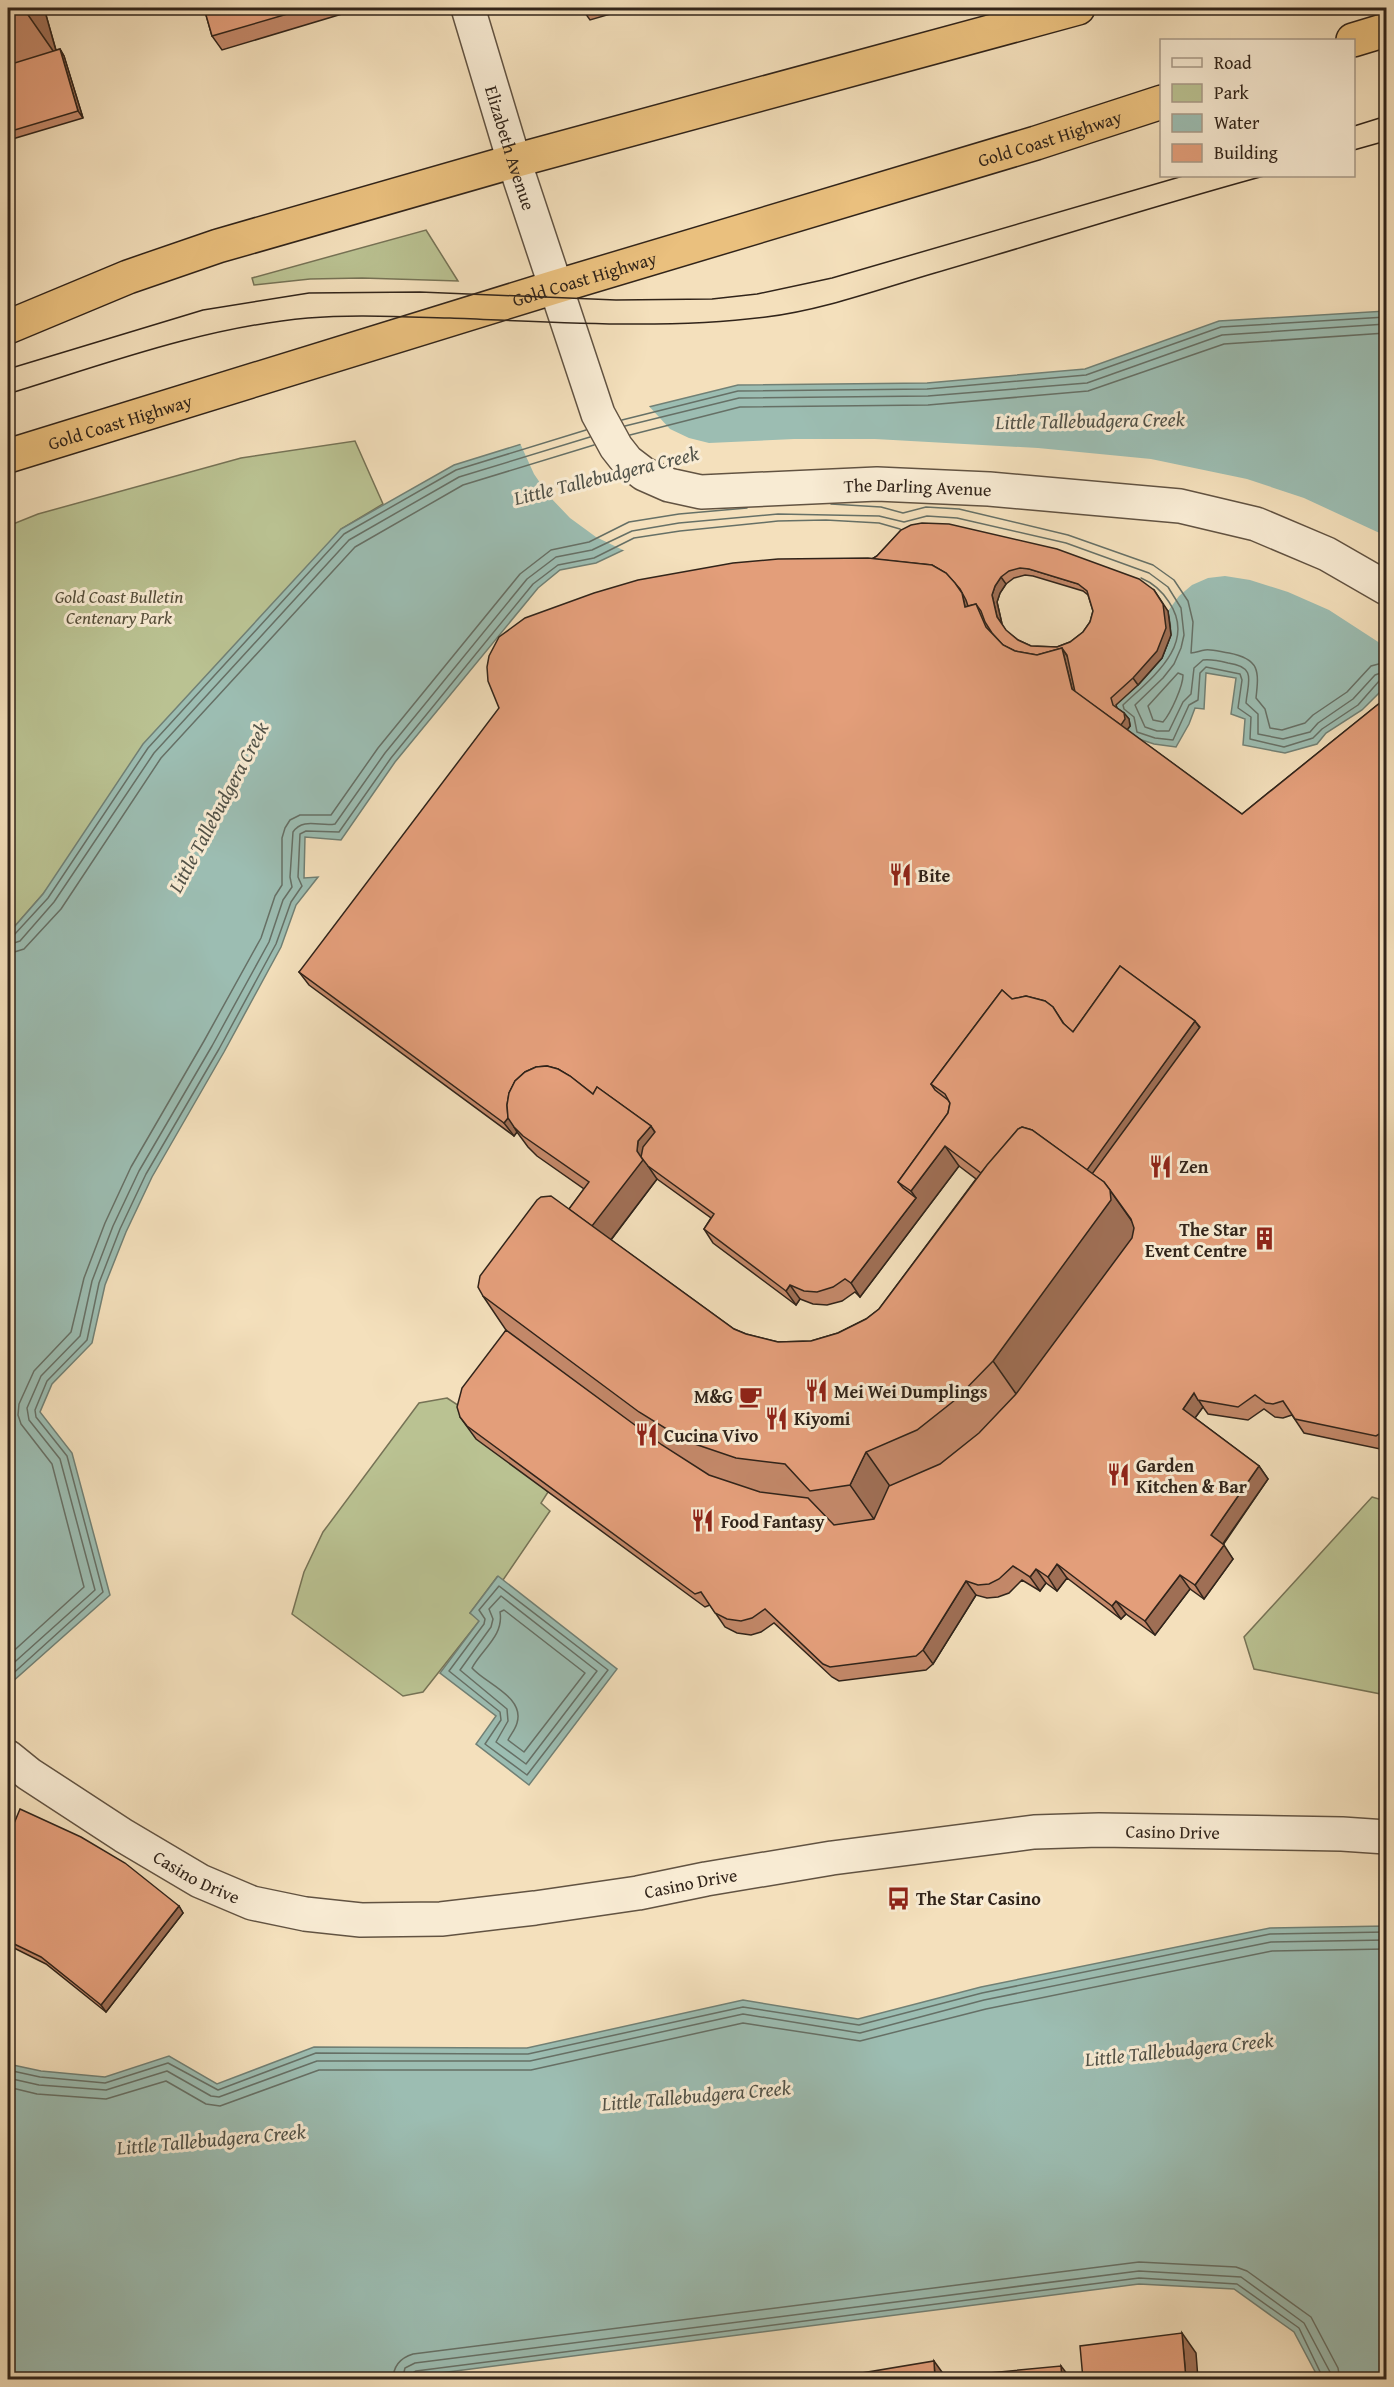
<svg xmlns="http://www.w3.org/2000/svg" width="1394" height="2387" font-family="'Gentium Book Plus',serif">
  <style>
    .green { fill: #bac292; stroke: #767356; stroke-width: 1.5 }
    .water { fill: #9cbdb2; stroke: #718075; stroke-width: 1.5 }
    .pier { fill: #f4e0bc }
    .lines { fill: none; stroke-linecap: round; stroke-linejoin: round }
    .shore { stroke: #667066; stroke-width: 1.5 }
    .minor-casing { stroke: #625342; stroke-width: 36 }
    .tertiary-casing { stroke: #625342; stroke-width: 36 }
    .trunk-casing { stroke: #31241a; stroke-width: 36 }
    .minor { stroke: #f8ebd3; stroke-width: 33 }
    .tertiary { stroke: #f8ebd3; stroke-width: 33 }
    .trunk { stroke: #eac07e; stroke-width: 33 }
    .tram { stroke: #31241a; stroke-width: 1.5 }
    .wall { fill: #c38869; stroke: #31241a; stroke-width: 1.5; fill-rule: evenodd }
    .shaded-wall { fill: #9f6f55; stroke: #31241a; stroke-width: 1.5 }
    .building { fill: #e39e7a; stroke: #31241a; stroke-width: 1.5; fill-rule: evenodd }
    .labels { text-anchor: middle; dominant-baseline: central; stroke-width: 6; stroke-linejoin: round; paint-order: stroke }
    .street-label { font-size: 18px; fill: #31241a; stroke: #f8ebd3 }
    .park-label { font-size: 18px; font-style: italic; fill: #534c38; stroke: #f8ebd3 }
    .poi-label { font-size: 18px; font-weight: bold; fill: #31241a; stroke: #f8ebd3; text-anchor: start }
    .water-label { font-size: 20px; font-style: italic; fill: #515248; stroke: #f8ebd3 }
  </style>
  <rect width="100%" height="100%" fill="#f4e0bc"/>
  <filter id="stains"><feTurbulence type="fractalNoise" baseFrequency=".00333" numOctaves="4"/><feColorMatrix values="0 0 0 0 .2 0 0 0 0 .09 0 0 0 0 .02 0 0 0 .5 -.17"/></filter>
  <radialGradient id="worn" r=".72"><stop offset=".6" stop-color="#630" stop-opacity="0"/><stop offset="1" stop-color="#630" stop-opacity=".3"/></radialGradient>
  <!-- green -->
  <g class="green">
    <path d="M426,230l32,51 -96,-3 -52,1 -56,6 -2,-7z"/>
    <path d="M355,441l28,63 -42,25 -298,365 -35,40v-408l30,-12 203,-56z"/>
    <path d="M447,1398l20,13 81,81 -7,11 9,8 -47,69 -6,-3 -27,36 10,7 -57,72 -20,4 -111,-82 12,-42 19,-40 96,-129z"/>
    <path d="M1372,1497l14,4v194l-132,-26 -10,-32z"/>
  </g>
  <!-- water -->
  <g class="water">
    <path d="M1386,311v369l-6,12 -18,18 -36,23 -9,11 -32,9 -42,-8 2,-26 -14,-5 5,-36 -30,-5 -2,36 -9,-1 -6,16 -13,23 -22,-3 -30,-10 6,-8 -1,-6 -11,-8 -2,-7c6,-9 16,-15 24,-22 32,-33 47,-66 4,-97l-266,-57 -100,-2 -142,17 -40,19 -36,7 -22,18 -143,174 -54,78 -36,-3 -1,41 14,-1 -22,28 -15,42 -57,105 -72,125 -26,55 -21,53 -13,58 -40,41 -12,28 32,41 38,142 -99,88 -3,6v-755l35,-40 100,-150 198,-215 113,-64 158,-49 126,-31 189,-2 158,-14 134,-48z"/>
    <path d="M498,1576l119,93 -88,116 -53,-41 20,-28 -56,-43 39,-52 -9,-8z"/>
    <path d="M1386,1926v453h-67l-25,-47 -60,-43 -95,-5 -746,95h-385v-315l33,7 64,6 64,-21 48,28 97,-37 213,1 216,-48 115,19 123,-32 289,-59z"/>
  </g>
  <!-- pier -->
  <path class="pier" d="M647,404l23,25 19,9 20,5 85,-4h81l163,9 113,11 96,20 57,19 82,38v111l-57,-37 -41,-18 -38,-12 -25,-4 -17,2 -16,7 -13,11 -11,15 -9,-14 -281,-65 -99,-2 -98,10 -44,7 -12,4 -29,-14 -26,-19 -21,-22 -15,-22 -15,-33z"/>
  <g class="lines">
    <!-- shore -->
    <g class="shore">
      <path d="M622,420l116,-29 189,-2 159,-14 135,-48 165,-10"/>
      <path d="M625,426l114,-28 189,-2 159,-13 135,-48 164,-11"/>
      <path d="M630,435l110,-28 188,-2 160,-14 136,-47 162,-11"/>
      <path d="M831,504l50,3 22,6 23,-6 33,2 109,26 85,30 21,15 14,21 5,21 -2,31c5,0 8,-2 14,-3 7,-1 16,2 24,3 31,6 30,18 27,45l9,11 5,19 12,2 23,-7 8,-8 34,-23 24,-26 15,-4"/>
      <path d="M1141,578c12,5 21,13 28,24 29,43 -19,77 -46,103l1,4 10,8 3,15 18,6 18,2 16,-35 9,-5 2,-27 6,-6 34,7 2,6 -4,28 13,9 -1,22 34,8 29,-9 9,-9 36,-24 22,-25 6,-1"/>
      <path d="M1178,673l5,2c0,11 -12,38 -20,47l-10,-2 -5,-14z"/>
      <path d="M8,937l6,-2 34,-37 100,-150 196,-214 112,-64 130,-40"/>
      <path d="M8,945l12,-4 34,-39 100,-149 195,-213 110,-63 131,-40"/>
      <path d="M8,954l16,-5 37,-40 100,-151 194,-211 108,-62 131,-40"/>
      <path d="M499,1586l109,84 -81,105 -42,-31 16,-24 -1,-8 -51,-41 35,-47 1,-5 -6,-9z"/>
      <path d="M501,1596l96,75 -71,93 -30,-22 12,-21 -1,-12 -47,-39 31,-43 2,-8 -4,-10z"/>
      <path d="M504,1610l81,63 -61,79 -16,-12c3,-6 7,-10 9,-17 8,-26 -31,-39 -45,-55 10,-19 32,-32 28,-56z"/>
      <path d="M8,1656l76,-69 -32,-123 -31,-40 -3,-9 1,-11 15,-33 37,-39 13,-54 21,-55 26,-56 73,-126 57,-103 14,-42 7,-11v-47l3,-10 5,-8 10,-5h31l47,-67 142,-174 31,-24 38,-8 40,-20 50,-8 68,-6"/>
      <path d="M8,1668l87,-78 -35,-131 -31,-39 -2,-12 14,-32 39,-40 12,-55 21,-55 26,-55 73,-125 57,-104 14,-42 9,-13 -2,-10 3,-45c10,-15 28,-5 42,-8l50,-71 142,-174 29,-22 36,-7 40,-19 47,-8 99,-9 101,2 25,6 23,-6 30,2 109,25 83,30 19,14 13,21 3,27 -3,13 -7,16 -11,14 -28,27 10,22 12,4h12l14,-29 8,-8 3,-26 9,-8c8,-1 17,1 25,3 29,4 20,18 18,40l12,11v20l25,5 27,-7 8,-9 35,-24 22,-24 11,-4"/>
      <path d="M8,1678l95,-86 -36,-136 -31,-39 -1,-7 12,-29 40,-41 12,-57 21,-54 26,-55 73,-125 57,-105 15,-42 11,-16 -4,-9 2,-43 6,-3 33,1 52,-74 142,-174 25,-19 36,-7 40,-20 46,-7 98,-10 48,-1 53,3 21,6"/>
      <path d="M8,2070l32,7 65,6 63,-20 50,27 98,-37 212,1 215,-47 116,18 123,-32 288,-59 116,-2"/>
      <path d="M8,2078l31,7 67,5 61,-19 44,25 8,1 98,-36h213l213,-47 117,19 124,-33 287,-58 115,-2"/>
      <path d="M8,2087l29,7 69,5 60,-18 40,23 14,2 99,-36h212l212,-47 117,18 126,-32 286,-58 114,-2"/>
      <path d="M393,2380c0,-14 7,-22 20,-26l726,-92 97,5 11,4 64,46 27,51 2,12"/>
      <path d="M402,2380l3,-12 10,-5 724,-92 102,6 63,46 26,49 1,8"/>
      <path d="M409,2380l2,-6 5,-3 723,-93 98,6 62,44 25,52"/>
    </g>
    <defs>
      <g id="minor">
        <path id="s1" d="M468,8l46,153 84,253 18,33 11,14 17,13 25,11 32,7 176,-8 112,5 191,17 76,18 71,30 59,34"/>
      </g>
      <g id="tertiary">
        <path id="s2" d="M8,1757l21,17 95,62 76,45 52,22 53,11 56,6 80,-1 94,-11 103,-15 68,-14 126,-21 202,-26 65,-2 243,4 44,3"/>
      </g>
      <g id="trunk">
        <path d="M1353,40l33,-10"/>
        <path d="M8,327l120,-50 90,-31 296,-85 564,-153"/>
        <path id="s3" d="M8,456l547,-169 481,-144 126,-41"/>
      </g>
    </defs>
    <!-- minor casing -->
    <use href="#minor" class="minor-casing"/>
    <!-- tertiary casing -->
    <use href="#tertiary" class="tertiary-casing"/>
    <!-- trunk casing -->
    <use href="#trunk" class="trunk-casing"/>
    <!-- minor -->
    <use href="#minor" class="minor"/>
    <!-- tertiary -->
    <use href="#tertiary" class="tertiary"/>
    <!-- trunk -->
    <use href="#trunk" class="trunk"/>
    <!-- tram -->
    <g class="tram">
      <path d="M1354,126l32,-10"/>
      <path d="M1354,150l32,-9"/>
      <path d="M8,369l195,-59 106,-17 111,-1 196,8 96,-1 45,-5 75,-16 351,-102"/>
      <path d="M8,394c97,-30 197,-67 300,-76 47,-4 95,-1 142,0 104,4 213,12 316,-1 57,-7 114,-28 169,-44 110,-32 219,-67 329,-97"/>
    </g>
  </g>
  <!-- wall -->
  <g class="wall">
    <path d="M8,8h36l12,42 4,-1 4,7 19,62 -74,22 -1,-3z"/>
    <path d="M204,8h158l-140,42 -10,-14z"/>
    <path d="M583,8h48l-41,12 -5,-7z"/>
    <path d="M901,530l267,81 3,24 -9,23 -24,27 -22,20 1,3 7,5 5,6 1,7 -3,4 115,84 144,-116v751l-1,1 -81,-17 -12,-18 -9,3 -8,-1 -11,-8 -16,11 -40,-6 -5,-7 -8,11 64,48 9,13 -45,66 10,14 -29,40 -14,-10 -35,46 -29,-21 -5,5 -54,-41 -10,13 -11,-8 -6,8 -18,-11 -13,13 -11,4 -11,1 -11,-3 -43,69 -7,6 -87,11 -7,-4 -58,-54 -13,9 -10,3 -14,-2 -12,-6 -15,-22 -5,2 -229,-168 -16,-22 46,-87 -23,-34 86,-87 15,-20 -47,-33 -9,-9 -11,-15 -3,4 -205,-151 -10,-13 573,-413 5,-3zM1025,575l8,1 50,15 5,4 5,16 -3,11 -7,10 -13,10 -13,5 -26,-1 -13,-6 -12,-9 -4,-7 -5,-22 3,-9 6,-9 8,-6zM959,1166l17,13 -97,130 -13,10 -28,14 -27,8 -33,1 -32,-8 -12,-5 -123,-89 46,-61 54,39 -7,11 9,14 83,62 4,-6 13,5 14,1 15,-4 13,-9 5,5z"/>
    <path d="M8,1838l171,68 4,7 -77,99 -60,-48 -38,-19z"/>
  </g>
  <!-- shaded-wall -->
  <g class="shaded-wall">
    <path d="M23,8h21l14,50 -34,-49z"/>
    <path d="M60,49l4,7 19,62 -5,-7z"/>
    <path d="M1001,577l5,7 -6,9 -3,9 5,22 -5,-7 -5,-22 3,-9z"/>
    <path d="M1154,590l14,21 3,24 -9,23 -24,27 -5,-7z"/>
    <path d="M962,593l3,3 6,11h-6z"/>
    <path d="M1062,648l9,14 9,36 -8,-9z"/>
    <path d="M1124,713l5,6 1,7 -6,8 -5,-7z"/>
    <path d="M1195,1021l14,20 -112,153 -17,-16z"/>
    <path d="M511,1114l3,13 3,5 -3,4 -10,-13z"/>
    <path d="M651,1126l13,20 -16,20 9,13 -57,75 -14,-20 51,-83 1,-10z"/>
    <path d="M945,1146l14,20 -99,131 -9,-14 65,-85 -5,-7z"/>
    <path d="M1110,1190l33,47 -117,171 -33,-47z"/>
    <path d="M790,1285l10,14 -4,6 -10,-14z"/>
    <path d="M1194,1393l9,14 -11,15 -9,-13z"/>
    <path d="M866,1452l33,47 -16,33 -33,-47z"/>
    <path d="M1259,1466l9,13 -48,69 -9,-13z"/>
    <path d="M1224,1545l9,14 -29,40 -9,-14z"/>
    <path d="M1057,1564l10,14 -10,13 -9,-14z"/>
    <path d="M1036,1569l10,14 -6,8 -10,-14z"/>
    <path d="M1180,1575l10,14 -35,46 -10,-14z"/>
    <path d="M966,1581l10,14 -43,69 -10,-14z"/>
    <path d="M1116,1601l10,13 -5,5 -9,-13z"/>
    <path d="M179,1906l4,7 -77,99 -5,-7z"/>
    <path d="M1182,2333l14,20 2,26h-12z"/>
    <path d="M934,2361l13,18h-12z"/>
    <path d="M1061,2366l10,13h-9z"/>
  </g>
  <!-- building -->
  <g class="building">
    <path d="M8,8h15l1,1 -16,5z"/>
    <path d="M204,8h104l-96,28z"/>
    <path d="M583,8h20l-18,5z"/>
    <path d="M60,49l18,62 -70,21v-67z"/>
    <path d="M922,523l27,1 108,25 82,30 15,11 9,14 3,24 -9,23 -24,27 -22,20 2,7 11,8 1,6 -4,6 -46,-33 -8,-37 -5,-7 -25,7 -22,-4 -12,-6 -11,-12 -7,-11 -4,-11 -5,-7 -8,2 -2,-6 -6,-11 -14,-16 -14,-8 -60,-6 5,-3 24,-26 10,-5zM1020,568l9,1 49,15 9,7 6,20 -3,11 -7,10 -13,10 -13,5 -26,-1 -13,-6 -12,-10 -9,-13 -5,-22 3,-9 6,-9 8,-6z"/>
    <path d="M868,558l64,7 14,8 9,10 7,10 3,14 11,-3 10,23 17,18 12,6 22,4 25,-7 10,41 170,125 144,-116v732l-10,6 -81,-17 -12,-18 -10,3 -7,-1 -11,-8 -17,12 -40,-7 -4,-7 -11,16 76,57 -48,69 13,10 -29,40 -15,-10 -35,46 -29,-20 -4,5 -55,-42 -9,13 -12,-8 -6,8 -17,-11 -14,13 -10,5 -11,1 -12,-4 -43,69 -7,6 -86,11 -7,-3 -58,-55 -13,9 -11,3 -14,-2 -12,-6 -14,-21 -6,2 -228,-168 -7,-9 -3,-10 5,-19 44,-58 156,115 47,30 51,17 48,6 26,27 40,-6 15,-33 51,-22 39,-31 37,-39 116,-156 2,-10 -3,-9 -21,-29 -6,-8 -12,-8 108,-147 -5,-6 -75,-55 -47,66 -9,-8 -11,-17 -8,-6 -19,-5 -14,3 -10,-9 -71,94 4,6 13,10 2,3 -2,10 -50,69 5,6 13,10 -65,85 -6,-4 -12,8 -16,5 -13,-1 -14,-6 -4,6 -82,-62 10,-15 -66,-48 -7,-9 2,-10 12,-15 -4,-6 -54,-39 -4,7 -23,-18 -12,-7 -11,-3 -11,1 -11,5 -10,9 -6,12 -2,12 1,13 -4,5 -205,-151 200,-264 -11,-27 -1,-14 2,-11 10,-19 26,-19 69,-25 44,-13 95,-17 45,-4z"/>
    <path d="M1120,966l75,55 -108,149 -55,-40 -10,-3 -4,2 -37,44 -36,-27 -34,45 -13,-9 50,-69 2,-10 -5,-9 -14,-10 71,-94 10,9 14,-3 19,5 8,6 10,16 10,9z"/>
    <path d="M547,1066l11,3 12,7 23,18 4,-7 54,39 -13,15 -1,10 6,9 -51,66 -23,-17 20,-27 -66,-46 -9,-9 -6,-9 -1,-13 2,-12 6,-12 10,-9 11,-5z"/>
    <path d="M1022,1127l10,3 72,52 6,8 1,10 -118,161 -38,39 -38,30 -51,22 -16,33 -40,6 -25,-27 -49,-6 -50,-17 -47,-29 -156,-116 -5,-9 2,-11 57,-76 4,-3 10,-1 183,133 12,5 32,8 33,-1 27,-8 28,-14 13,-10 108,-144 31,-36z"/>
    <path d="M20,1809l61,28 44,26 54,43 -78,99 -60,-48 -33,-16v-103z"/>
    <path d="M1182,2333l4,46h-103l-3,-33z"/>
    <path d="M934,2361l1,18h-91v-3z"/>
    <path d="M1061,2366l1,13h-105v-3z"/>
    <path d="M602,2376v3h-26z"/>
  </g>
  <!-- icons -->
  <defs>
    <symbol id="restaurant-bare" viewBox="-9 -9 18 18"><path d="M-5-6h1v4h1v-4h1v4h1v-4h1v5L-1.5 .5V6h-2V.5L-5-1ZM5-6V6H3V1.5H1.5Q1.5-4 5-6Z" fill="#8f2418" stroke="#f8ebd3" stroke-width="2.5" paint-order="stroke"/></symbol>
    <symbol id="building-bare" viewBox="-9 -9 18 18"><path d="M-4-6H4V6H1V3H-1V6H-4ZM-2.5-4.3h1.7v1.8h-1.7ZM.8-4.3h1.7v1.8H.8ZM-2.5-1h1.7V.8h-1.7ZM.8-1h1.7V.8H.8Z" fill="#8f2418" stroke="#f8ebd3" stroke-width="2.5" paint-order="stroke"/></symbol>
    <symbol id="cafe-bare" viewBox="-9 -9 18 18"><path d="M-5.5-4.5H6V0H3Q3 3.5 0 3.5H-2.5Q-5.5 3.5-5.5 0ZM3-3.2v2h1.7v-2ZM-6 4.5H4V6H-6Z" fill="#8f2418" stroke="#f8ebd3" stroke-width="2.5" paint-order="stroke"/></symbol>
    <symbol id="bus-bare" viewBox="-9 -9 18 18"><path d="M-5-6H5V4H4V6H2V4H-2V6H-4V4H-5ZM-3.5-4V0h7V-4ZM-3.5 1.2v1.5H-2V1.2ZM2 1.2v1.5H3.5V1.2Z" fill="#8f2418" stroke="#f8ebd3" stroke-width="2.5" paint-order="stroke"/></symbol>
  </defs>
  <g fill-rule="evenodd">
    <use href="#restaurant-bare" x="884" y="858" width="33" height="33"/>
    <use href="#restaurant-bare" x="1144" y="1150" width="33" height="33"/>
    <use href="#building-bare" x="1248" y="1222" width="33" height="33"/>
    <use href="#restaurant-bare" x="800" y="1374" width="33" height="33"/>
    <use href="#cafe-bare" x="734" y="1380" width="33" height="33"/>
    <use href="#restaurant-bare" x="760" y="1402" width="33" height="33"/>
    <use href="#restaurant-bare" x="630" y="1418" width="33" height="33"/>
    <use href="#restaurant-bare" x="1102" y="1458" width="33" height="33"/>
    <use href="#restaurant-bare" x="686" y="1504" width="33" height="33"/>
    <use href="#bus-bare" x="882" y="1882" width="33" height="33"/>
  </g>
  <g class="labels">
    <!-- street labels -->
    <g class="street-label">
      <text stroke="none"><textPath href="#s3" startOffset="1089">Gold Coast Highway</textPath></text>
      <text stroke="none"><textPath href="#s1" startOffset="146">Elizabeth Avenue</textPath></text>
      <text stroke="none"><textPath href="#s3" startOffset="603">Gold Coast Highway</textPath></text>
      <text stroke="none"><textPath href="#s3" startOffset="117">Gold Coast Highway</textPath></text>
      <text stroke="none"><textPath href="#s1" startOffset="780">The Darling Avenue</textPath></text>
      <text stroke="none"><textPath href="#s2" startOffset="1214">Casino Drive</textPath></text>
      <text stroke="none"><textPath href="#s2" startOffset="224">Casino Drive</textPath></text>
      <text stroke="none"><textPath href="#s2" startOffset="728">Casino Drive</textPath></text>
    </g>
    <!-- park labels -->
    <g class="park-label">
      <text x="119" y="596">Gold Coast Bulletin<tspan x="119" dy="21">Centenary Park</tspan></text>
    </g>
    <!-- poi labels -->
    <g class="poi-label">
      <text x="918" y="875">Bite</text>
      <text x="1179" y="1166">Zen</text>
      <text x="1247" y="1229" text-anchor="end">The Star<tspan x="1247" dy="21">Event Centre</tspan></text>
      <text x="834" y="1391">Mei Wei Dumplings</text>
      <text x="733" y="1396" text-anchor="end">M&amp;G</text>
      <text x="794" y="1418">Kiyomi</text>
      <text x="664" y="1435">Cucina Vivo</text>
      <text x="1136" y="1465">Garden<tspan x="1136" dy="21">Kitchen &amp; Bar</tspan></text>
      <text x="721" y="1521">Food Fantasy</text>
      <text x="916" y="1898">The Star Casino</text>
    </g>
    <!-- water labels -->
    <g class="water-label">
      <text transform="translate(1090 420) rotate(-1)">Little Tallebudgera Creek</text>
      <text transform="translate(606 475) rotate(-14)">Little Tallebudgera Creek</text>
      <text transform="translate(218 807) rotate(-62)">Little Tallebudgera Creek</text>
      <text transform="translate(1179 2049) rotate(-6)">Little Tallebudgera Creek</text>
      <text transform="translate(696 2095) rotate(-5)">Little Tallebudgera Creek</text>
      <text transform="translate(211 2139) rotate(-5)">Little Tallebudgera Creek</text>
    </g>
  </g>
  <!-- margin -->
  <rect width="1394" height="2387" fill="none" stroke="#f4e0bc" stroke-width="30"/>
  <rect x="9" y="9" width="1376" height="2369" fill="none" stroke="#31241a" stroke-width="3"/>
  <rect x="15" y="15" width="1364" height="2357" fill="none" stroke="#31241a" stroke-width="1.5"/>
  <!-- legend -->
  <rect x="1160" y="39" width="195" height="138" fill="#f8ebd3" stroke="#a89b89" stroke-width="1.5"/>
  <rect x="1172" y="58" width="30" height="9" fill="#f8ebd3" stroke="#a89b89" stroke-width="1.5"/>
  <text x="1214" y="69" font-size="18" fill="#31241a">Road</text>
  <rect x="1172" y="84" width="30" height="18" fill="#bac292" stroke="#a89b89" stroke-width="1.5"/>
  <text x="1214" y="99" font-size="18" fill="#31241a">Park</text>
  <rect x="1172" y="114" width="30" height="18" fill="#9cbdb2" stroke="#a89b89" stroke-width="1.5"/>
  <text x="1214" y="129" font-size="18" fill="#31241a">Water</text>
  <rect x="1172" y="144" width="30" height="18" fill="#e39e7a" stroke="#a89b89" stroke-width="1.5"/>
  <text x="1214" y="159" font-size="18" fill="#31241a">Building</text>
  <rect width="100%" height="100%" filter="url(#stains)"/>
  <rect width="100%" height="100%" fill="url(#worn)"/>
</svg>
